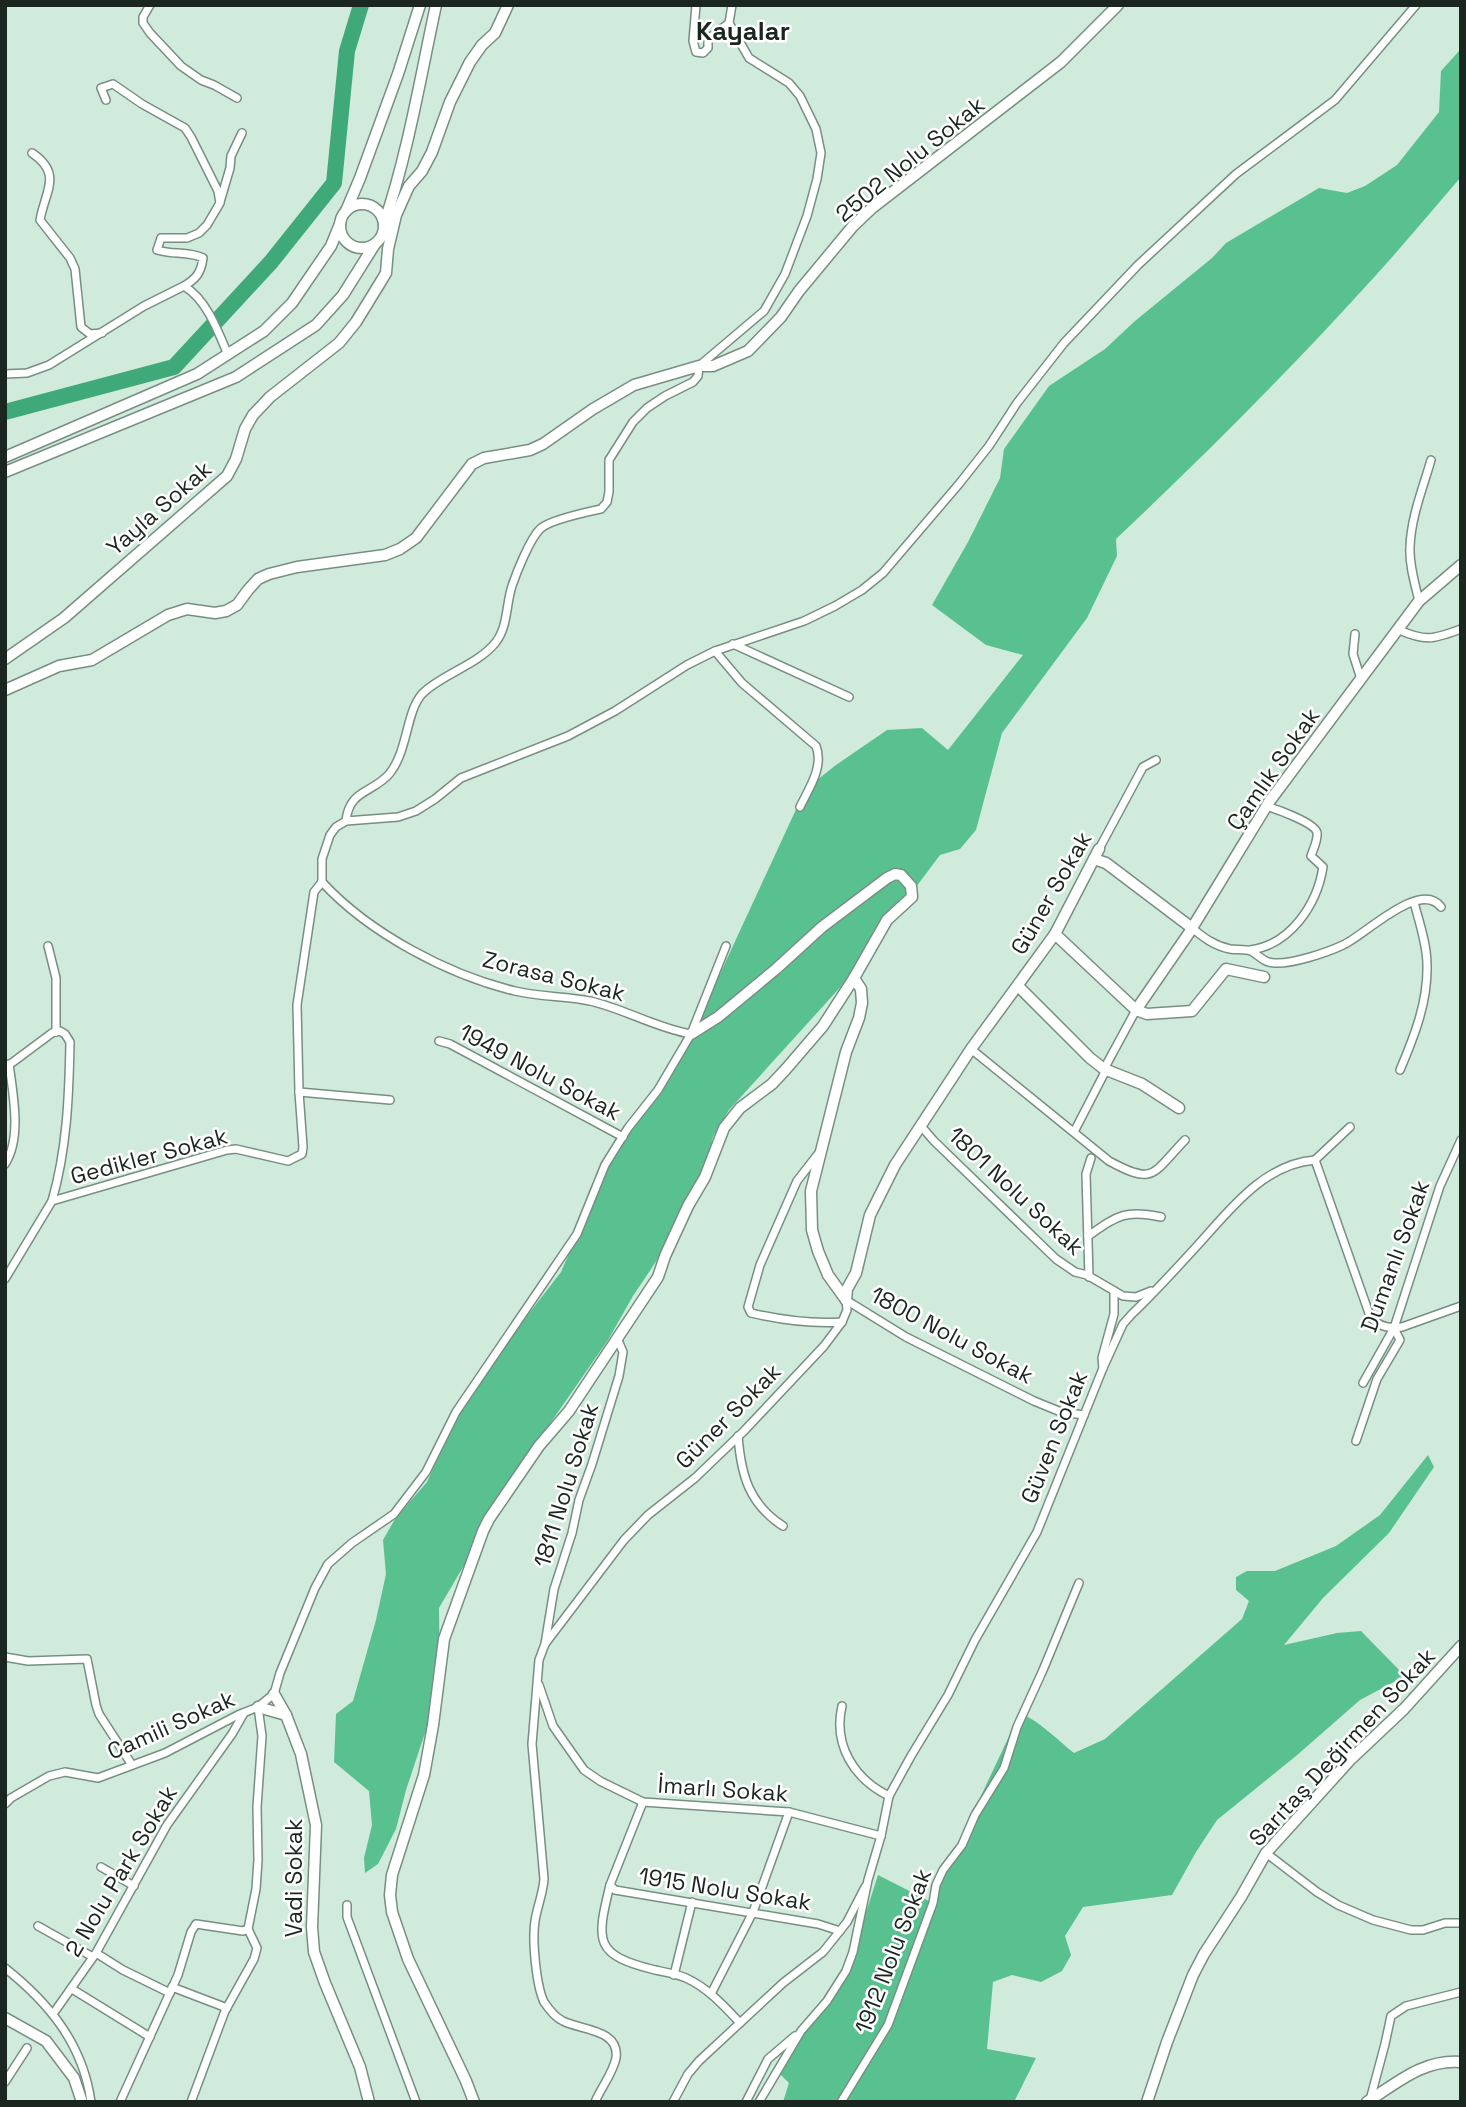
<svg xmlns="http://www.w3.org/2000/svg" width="1466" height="2107" font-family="'Space Grotesk',sans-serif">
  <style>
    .forest { fill: #59c190 }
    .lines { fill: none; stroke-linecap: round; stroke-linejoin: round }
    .river { stroke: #3fa979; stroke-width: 16 }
    .street-casing { stroke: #778f82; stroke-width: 10 }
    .secondary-casing { stroke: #778f82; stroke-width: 13 }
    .street { stroke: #fff; stroke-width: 7 }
    .secondary { stroke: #fff; stroke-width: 10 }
    .labels { text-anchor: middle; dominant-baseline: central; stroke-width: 5; stroke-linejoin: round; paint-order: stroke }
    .street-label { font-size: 23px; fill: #1c2621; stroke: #fff }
    .quarter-label { font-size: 26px; font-weight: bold; fill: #1c2621; stroke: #fff }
  </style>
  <rect width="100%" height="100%" fill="#d0eadb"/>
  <!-- forest -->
  <g class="forest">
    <path d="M1459,51l2,2v124c-28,32 -55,65 -84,97 -83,92 -171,180 -261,265l1,17 -30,62 -85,115 -26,97 -16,19 -20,6 -66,88 -19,28 -126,139 -16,27 -12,46 -22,44 -46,69 -25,44 -77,111 -92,157 1,80 -34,102 -10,39 -18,35 -13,9 -1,-15 8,-33 -3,-34 -35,-29 2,-48 17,-13 23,-81 10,-46 -3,-34 12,-21 32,-37 32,-70 61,-87 41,-53 54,-124 63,-92 41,-80 80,-173 13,-19 24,-19 51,-35 35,-2 26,22 75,-95 -37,-10 -54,-40 36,-63 32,-64 4,-29 45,-63 56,-37 30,-28 77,-63 14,-15 93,-55 28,5 18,-7 32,-21 42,-53 2,-41z"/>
    <path d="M1428,1455l6,12 -45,66 -66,65 -39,47 53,-12 24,-2 44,45 -45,24 -64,56 -79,64 -21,32 -24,43 -89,12 -18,29 6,19 -9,16 -21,11 -29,-7 -19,7 -6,67 49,9 -22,44h-231l6,-19 -11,-11 63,-90 21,-57 16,-50 53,27 89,-189c21,9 36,26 54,40l31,-14 137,-120 7,-18 -13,-11v-13l11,-6h28l61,-25 44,-31z"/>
  </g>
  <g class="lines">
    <!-- river -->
    <path class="river" d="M5,412l169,-45 97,-105 63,-79 13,-132 14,-46"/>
    <defs>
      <g id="street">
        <path d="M150,5l-7,12v6l7,10 31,33 20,14 13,5 23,13"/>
        <path d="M696,5l-3,36 3,11 7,1 5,-5v-9l21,-16 3,-18"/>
        <path d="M106,100l-5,-12 12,-4 29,20 43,24 6,9 27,54 2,12 -13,22 -8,8 -12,5h-26l-4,12c16,5 31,1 46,8 -2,15 -7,21 -19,28"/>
        <path d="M32,153c31,21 13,38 8,67l30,38 5,11 6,58 9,7 12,-1"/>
        <path d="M220,202l10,-34 1,-12 11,-23"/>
        <path d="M5,374l22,-1 22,-8 95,-59 40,-20c23,14 34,45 44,69"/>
        <path d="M1419,601c-4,-17 -10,-36 -9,-54 1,-30 13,-59 21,-87"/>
        <path d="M1399,630c28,12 34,9 62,-1"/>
        <path d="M1355,634l-2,20 8,25"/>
        <path d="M733,644l116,53"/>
        <path d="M715,651l27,32 74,63c8,21 -7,42 -16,61"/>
        <path d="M346,821c3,-32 28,-28 44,-48 18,-23 16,-61 32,-79 18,-19 56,-29 74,-52 12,-16 10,-38 16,-56 5,-15 18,-47 28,-57 9,-9 47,-17 61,-20l6,-7 2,-10v-32l24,-38 14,-14 18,-12 28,-14 5,-6 1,-10 65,-55 21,-37 22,-58 10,-37 4,-26 -5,-24 -16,-33 -11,-13 -40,-25 -20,-35"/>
        <path d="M1099,849l44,-82 13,-7"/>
        <path d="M1192,928c12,10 23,18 38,21 6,1 15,0 21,2 9,5 13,12 24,12 17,1 51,-10 68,-18 21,-9 77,-66 98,-38"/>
        <path d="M48,946l8,32v54"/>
        <path d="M1250,950c40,-5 67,-45 73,-83l-12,-11c2,-6 7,-16 6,-23 -1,-10 -41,-24 -51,-27"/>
        <path d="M691,1034c-35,-6 -66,-25 -101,-33 -25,-5 -50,-4 -75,-10 -67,-16 -146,-58 -193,-109v-23l8,-24 6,-8 10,-6 52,-4 18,-6 19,-12 26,-21 107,-42 47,-25 72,-46 28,-14 89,-30 31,-15 27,-16 21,-17 76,-89 30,-38 28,-43 47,-60 74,-78 98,-91 99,-74 81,-95"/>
        <path d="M439,1041l11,3 173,93"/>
        <path d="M971,1049l138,112c46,25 43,13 76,-21"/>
        <path d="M5,1068l47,-35 8,-2 5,3 5,8c-1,54 -3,107 -18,159l175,-51 9,-1 52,12 14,-7 1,-7 -4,-55 -2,-87 17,-113 8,-10"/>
        <path d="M1104,1069l32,-59"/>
        <path d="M1400,1070c14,-33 28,-68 27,-105 0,-21 -8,-43 -13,-63"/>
        <path d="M299,1092l91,8"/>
        <path d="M921,1126l13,15 122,118 19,13 12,3 36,21 13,1 15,-6"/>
        <path d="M1074,1132l32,-62"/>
        <path d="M818,1154l-21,27 -37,84 -12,42 3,6c30,7 61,11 91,9"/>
        <path d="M1315,1160l35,-33"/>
        <path d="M5,1164c17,-26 8,-70 4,-100"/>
        <path d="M1088,1236c29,-20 37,-27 73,-19"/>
        <path d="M1089,1277l-3,-103 5,-16"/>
        <path d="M5,1279l47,-78"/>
        <path d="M846,1300l60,37 128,64 27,11 23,3"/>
        <path d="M1103,1368l-1,-10 12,-44v-23"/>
        <path d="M1363,1383l31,-55 46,-142 21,-46"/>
        <path d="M738,1436c3,39 11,68 45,90"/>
        <path d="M1356,1441l21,-62 23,-39 -6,-12"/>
        <path d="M545,1644l9,-55 18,-56 7,-33 13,-36 27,-88 4,-24 -6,-14"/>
        <path d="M5,1657l23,4 59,-2 9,46 3,9 33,51"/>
        <path d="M539,1685l14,41 31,44 16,11 43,21 146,10 92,24"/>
        <path d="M842,1706c-9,39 12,73 47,90"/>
        <path d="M643,1802l-33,83 5,5 203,34 22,7"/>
        <path d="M5,1804l6,-6 38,-22 16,-4 33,6 67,-25 73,-38 20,-8 16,-13 6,-21 35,-85 13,-24 24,-21 42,-29 32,-42 30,-60 121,-178 28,-69 23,-37 30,-38 33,-56 35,-88"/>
        <path d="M1266,1853l51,39 21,13 35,15 38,10h12l22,-7h16"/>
        <path d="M101,1867l33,19"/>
        <path d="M610,1885c-14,57 -16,70 45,85 10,2 22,4 31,8 22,10 38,28 54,45"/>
        <path d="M347,1905v12l69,185"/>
        <path d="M38,1926l55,31"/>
        <path d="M96,1953l27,17 47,23"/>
        <path d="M5,1968c44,35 78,76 86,134"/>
        <path d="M674,1975l18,-73"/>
        <path d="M172,1987l55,21"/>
        <path d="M72,1989l78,48"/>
        <path d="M711,1994l42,-82 36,-100"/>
        <path d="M53,2014l43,-61 71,-128 65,-91 12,-21"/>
        <path d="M5,2082l22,-34"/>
        <path d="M1370,2100l15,-56 6,-28 15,-10 55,-14"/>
        <path d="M120,2102l58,-127 13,-43 5,-8 47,7 5,-2 8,-40 2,-29 -1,-53 5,-71 -4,-29"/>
        <path d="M191,2102l34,-91 29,-52 3,-11 -9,-19"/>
        <path d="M595,2102c6,-14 18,-29 21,-44 4,-29 -36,-28 -53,-37 -7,-3 -15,-13 -19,-19 -8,-17 -12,-62 -9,-81 2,-14 8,-27 9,-42l-12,-135 7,-84 6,-16 79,-104 24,-25 47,-37 49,-47 80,-85 18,-24 5,-12 -1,-10"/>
        <path d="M673,2102l15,-28 11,-13 84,-78 40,-31 24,-30 18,-35"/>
        <path d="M746,2102l22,-43 27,-23"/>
        <path d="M759,2102l42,-71 26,-30 19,-30 7,-19 15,-72 13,-44 8,-40 22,-40 37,-61 27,-55 62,-108 66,-164 20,-44 9,-10c22,-21 43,-44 64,-67 33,-36 67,-83 119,-87l55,156c8,11 19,13 32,11l59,-21"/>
        <path d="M841,2102l47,-77 45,-122 3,-18 7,-15 19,-25 13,-30 29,-47 13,-41 26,-57 36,-87"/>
      </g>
      <g id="secondary">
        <circle cx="362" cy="226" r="22"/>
        <path d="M346,211l14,-33 38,-104 22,-69"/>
        <path d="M384,224c24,-71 36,-145 52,-219"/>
        <path d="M5,457l192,-83 67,-43 28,-28 39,-57 9,-22"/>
        <path d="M5,472l231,-95 80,-52 27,-30 32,-51"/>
        <path d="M5,659l59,-41 163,-142 9,-17 9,-30 8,-14 17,-18 69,-54 17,-21 24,-39 6,-10 2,-24 8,-34 8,-18 5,-11 13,-15 10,-19 18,-50 20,-40 12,-17 13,-12 13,-28"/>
        <path d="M5,690l54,-24 33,-6 76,-45 19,-6 28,4 11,-2 11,-6 11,-15 10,-11 11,-5 28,-7 88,-12 15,-6 16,-11 56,-74 12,-6 46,-8 13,-6 50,-35 41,-24 65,-19h14l35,-15 33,-34 18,-26 54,-65 19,-18 189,-146 57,-57"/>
        <path d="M1094,859l12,4 86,65"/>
        <path d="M1055,934l81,76 53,-77 80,-131 150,-201 42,-36"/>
        <path d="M1018,986l72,72 14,11 38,15 37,24"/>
        <path d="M1136,1010l11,4 45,-3 34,-42 38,8"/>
        <path d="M846,1300l1,-11 9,-16 14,-58 25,-50 76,-116 84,-115 44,-85"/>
        <path d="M846,1300l-18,-25 -10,-24 -6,-21 -1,-39 35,-139 13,-34 3,-15 -1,-14 -7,-11"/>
        <path d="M274,1694l12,21 15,39 15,71 -4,102 2,25 11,31 35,84 9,35"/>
        <path d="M258,1707l28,8"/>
        <path d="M5,2018l41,23 28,37 8,24"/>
        <path d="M474,2102l-8,-21 -58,-122 -16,-47 -2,-17 2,-20 32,-100 9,-50 11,-86 39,-108 6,-12 50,-73 30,-35 89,-134 7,-21 23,-50 17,-29 19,-49 16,-20 32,-24 14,-15 37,-43 31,-48 33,-58 25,-23 -1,-11 -10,-11 -6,-1 -8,4 -65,49 -46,42 -58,48 -27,17"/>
        <path d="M1147,2102l20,-60 26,-67 11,-21 37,-57 25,-44 85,-94 53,-50 57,-63"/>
        <path d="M1367,2102c30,-19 56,-43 94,-40"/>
      </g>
    </defs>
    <!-- street casing -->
    <use href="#street" class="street-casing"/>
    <!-- secondary casing -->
    <use href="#secondary" class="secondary-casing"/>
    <!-- street -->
    <use href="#street" class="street"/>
    <!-- secondary -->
    <use href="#secondary" class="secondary"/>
  </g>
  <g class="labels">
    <!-- street labels -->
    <g class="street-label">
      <text transform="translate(910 159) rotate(-39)">2502 Nolu Sokak</text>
      <text transform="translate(159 508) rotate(-41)">Yayla Sokak</text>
      <text transform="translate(1273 769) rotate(-55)">Çamlık Sokak</text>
      <text transform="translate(1051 893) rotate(-60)">Güner Sokak</text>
      <text transform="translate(554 976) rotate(14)">Zorasa Sokak</text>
      <text transform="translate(540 1072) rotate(28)">1949 Nolu Sokak</text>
      <text transform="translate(149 1156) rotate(-15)">Gedikler Sokak</text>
      <text transform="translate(1016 1191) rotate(43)">1801 Nolu Sokak</text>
      <text transform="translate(1395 1256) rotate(-70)">Dumanlı Sokak</text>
      <text transform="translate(952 1335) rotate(28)">1800 Nolu Sokak</text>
      <text transform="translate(728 1416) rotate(-45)">Güner Sokak</text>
      <text transform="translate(1054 1437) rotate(-68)">Güven Sokak</text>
      <text transform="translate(566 1485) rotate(-73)">1811 Nolu Sokak</text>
      <text transform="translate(171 1725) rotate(-24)">Camili Sokak</text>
      <text transform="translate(1342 1747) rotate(-47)">Sarıtaş Değirmen Sokak</text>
      <text transform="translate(723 1789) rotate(4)">İmarlı Sokak</text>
      <text transform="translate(121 1871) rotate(-59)">2 Nolu Park Sokak</text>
      <text transform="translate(294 1878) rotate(-90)">Vadi Sokak</text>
      <text transform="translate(725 1889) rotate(9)">1915 Nolu Sokak</text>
      <text transform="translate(893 1951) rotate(-69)">1912 Nolu Sokak</text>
    </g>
    <!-- quarter labels -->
    <g class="quarter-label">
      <text x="743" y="31">Kayalar</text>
    </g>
  </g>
  <!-- border -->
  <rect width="1466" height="2107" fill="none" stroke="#1c2621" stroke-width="14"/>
</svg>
